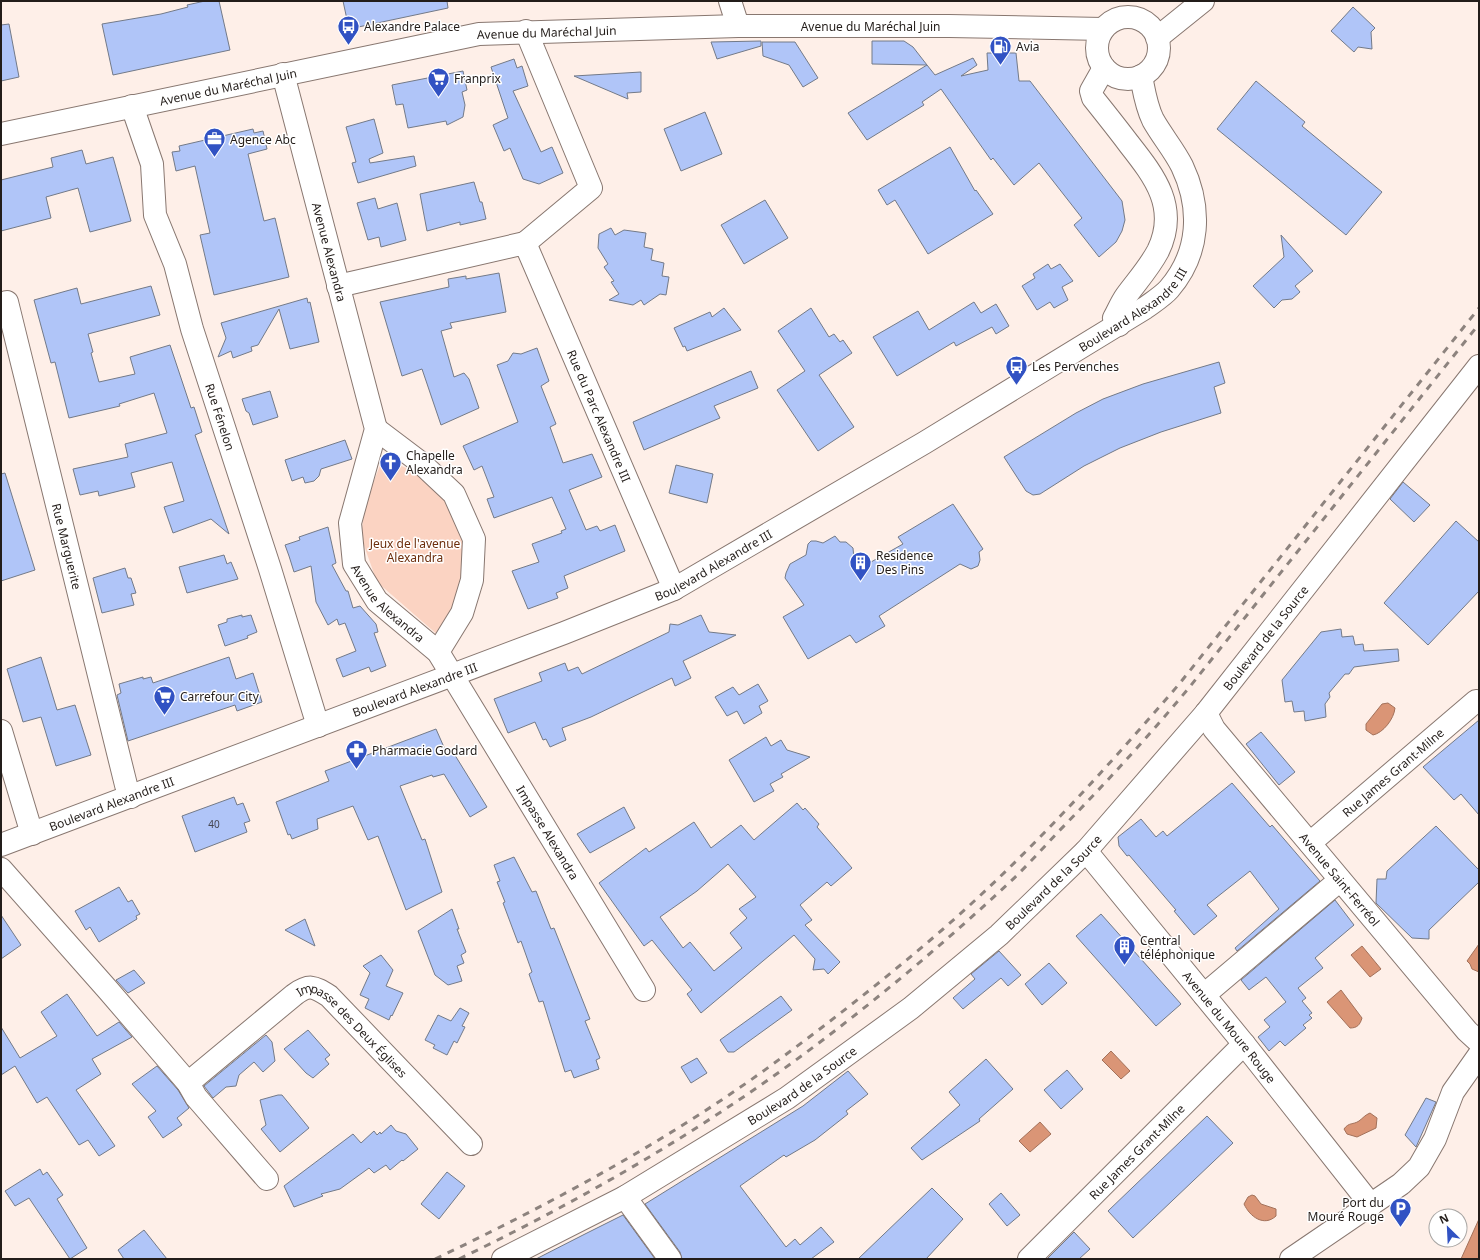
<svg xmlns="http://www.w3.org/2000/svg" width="1480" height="1260" font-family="'Noto Sans',sans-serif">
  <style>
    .green { fill: #fbd3c2 }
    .water { fill: #da9576; stroke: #a3715a }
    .building { fill: #b0c5f8; stroke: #737a88; fill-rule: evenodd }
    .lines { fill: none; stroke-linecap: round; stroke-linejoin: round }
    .minor-casing { stroke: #887770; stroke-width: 24 }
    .major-casing { stroke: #887770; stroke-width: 24 }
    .minor { stroke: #fff; stroke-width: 22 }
    .major { stroke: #fff; stroke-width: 22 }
    .rail { stroke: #8d837e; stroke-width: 3; stroke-dasharray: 7 7; stroke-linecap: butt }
    .labels { text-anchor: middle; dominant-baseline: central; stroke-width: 3; stroke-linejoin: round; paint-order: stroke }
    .number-label { font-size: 10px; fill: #464752 }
    .poi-label { font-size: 12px; fill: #231d1a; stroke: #fff; text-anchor: start }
    .street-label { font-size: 12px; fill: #231d1a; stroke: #fff }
    .park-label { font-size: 12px; fill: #6c2e0c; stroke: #fff }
  </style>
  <rect width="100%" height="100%" fill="#feefe8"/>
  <!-- green -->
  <path class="green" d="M383,458l37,16 26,28 18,42 -2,39 -7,26 -16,27 -62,-54 -16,-45 3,-24 5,-20z"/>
  <!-- water -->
  <g class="water">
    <path d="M1388,703l7,5c-1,11 -12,25 -22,27l-7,-5v-6l16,-20z"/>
    <path d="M1479,944v28l-7,-3 -2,-5 -3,-3z"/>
    <path d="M1362,946l19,23 -11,8 -19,-22z"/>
    <path d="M1341,990l21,28c-2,7 -5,10 -12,10l-23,-26z"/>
    <path d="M1111,1051l19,20 -9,8 -19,-19z"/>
    <path d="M1370,1113l7,5 -1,10 -19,9 -10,-3 -3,-5c5,-7 9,-4 15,-8 4,-3 6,-6 11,-8z"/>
    <path d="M1040,1122l11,12 -21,18 -11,-11z"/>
    <path d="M1252,1195l3,1 6,8 15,5v7c-12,11 -26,1 -32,-12l4,-7z"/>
    <path d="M1479,1219v40h-18z"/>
  </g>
  <!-- building -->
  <g class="building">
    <path d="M205,1h14l11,49 -117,25 -11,-51 59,-10 27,-7 -1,-2z"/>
    <path d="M343,1h104l1,7 -99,21z"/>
    <path d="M1353,7l22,21 -4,4 1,17 -14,-2 -4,5 -23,-21z"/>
    <path d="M9,24l10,53 -18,4v-56z"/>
    <path d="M761,41v5l-44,13 -6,-17z"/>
    <path d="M872,41h32l9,6 14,18 -55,-1z"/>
    <path d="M762,42h33l23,36 -15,9 -14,-22 -26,-9z"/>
    <path d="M987,53h29l3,28h11l92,120 3,19 -3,11 -6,11 -17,15 -25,-32 8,-7 -43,-55 -25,22 -21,-27 -2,2 -50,-71 -19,13 2,3 -57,35 -19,-27 79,-48 8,10 38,-17 4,7 -16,11 27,-6z"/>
    <path d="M514,59l3,9 5,-2 6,20 -15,5 28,61 11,-5 11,26 -24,11 -16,-5 -13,-31 -6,3 -11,-26 15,-7 -17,-51z"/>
    <path d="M463,71l4,19 -5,2 3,13 -2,12 -16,8 -1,-4 -38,7 -5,-24 -7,1 -4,-20z"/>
    <path d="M641,72v20l-14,1 1,6 -54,-23z"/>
    <path d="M1256,81l49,41 -3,4 80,66 -36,43 -129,-106z"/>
    <path d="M705,112l17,42 -41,17 -17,-42z"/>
    <path d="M374,119l9,34 -14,6 1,4 44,-7 2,10 -58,17 -6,-20 4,-1 -10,-35z"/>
    <path d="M253,129l1,4 9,-2 4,18 -19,5 16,67 11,-3 14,59 -75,18 -14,-60 10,-2 -15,-67 -19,5 -4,-19 8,-1 -1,-5z"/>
    <path d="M950,147l25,44 1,-1 17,24 -65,40 -33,-54 -8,5 -9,-15z"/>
    <path d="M82,150l4,14 27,-7 18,64 -41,11 -12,-44 -32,9 5,21 -50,13v-51l52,-13 -2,-9z"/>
    <path d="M474,182l6,20h2l4,17 -26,6v-3l-33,9 -7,-37z"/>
    <path d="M375,198l3,11 19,-6 9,37 -25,7 -2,-10 -11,3 -11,-37z"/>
    <path d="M765,200l23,38 -44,26 -23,-39z"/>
    <path d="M611,228l4,7 9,-5 22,3 -2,14 9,2 -2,11 13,3 -2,13 7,1 -3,18 -6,-1 -16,11 -3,-5 -8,5 -24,-5 10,-6 -8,-12 3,-1 -10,-14 4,-3 -10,-16 1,-14z"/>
    <path d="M1281,235l32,36 -18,15 5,6 -8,7 -10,1 -8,8 -21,-22 31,-29z"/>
    <path d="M1048,264l3,5 9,-5 13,17 -11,6 6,13 -14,8 -4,-6 -13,8 -15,-24 13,-8 -2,-4z"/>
    <path d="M499,273l7,39 -56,11 2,5 -11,3 13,46 10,-4 5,6 10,29 -38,17 -19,-56 -20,7 -22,-74 69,-15 -1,-8 18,-3v3z"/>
    <path d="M151,286l9,29 -72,19 5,18 -2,1 8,29 36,-8 -5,-17 40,-12 21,63 3,-1 8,25 -7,3 34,99 -18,-15 -38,14 -9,-26 20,-6 -12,-39 -41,11 4,14 -36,9 -1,-5 -18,4 -7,-26 55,-12 -3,-13 42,-11 -13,-40 -35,11 1,2 -51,12 -14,-56 -4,1 -17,-63 43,-12 4,16z"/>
    <path d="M307,298l1,5 2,-1 9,40 -29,7 -11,-40 -21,36 -7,2 1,4 -19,7 -2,-7 -13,6 8,-19 -5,-15z"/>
    <path d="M974,302l7,11 15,-9 13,22 -13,8 -4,-7 -36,19 -2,-4 -57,34 -24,-39 45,-26 11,19z"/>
    <path d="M724,308l17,22 -54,21 -2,-5 -2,1 -9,-19 36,-16 2,5z"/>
    <path d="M811,308l18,29 5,-3 6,8 3,-2 9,13 -33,22 35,52 -36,24 -41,-61 28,-19 -27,-40z"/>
    <path d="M537,348l12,33 -8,5 15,38 -6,3 13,36 29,-9 10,23 -33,13 17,40 11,-4 3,5 15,-6 10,26 -61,25 4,12 -12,5 2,5 -30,11 -16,-38 27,-9 -7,-18 30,-11 -1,-2 5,-2 -14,-32 -58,21 -7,-19 7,-2 -12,-31 -8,4 -11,-24 55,-24 -21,-57 11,-4 5,-8 8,1z"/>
    <path d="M1219,362l6,21 -11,4 7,26 -60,19 -41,16 -36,18 -44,28 -7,1 -7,-4 -22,-34 72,-44 27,-14 40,-15z"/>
    <path d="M751,371l7,17 -44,18 6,12 -76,32 -11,-28z"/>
    <path d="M270,391l8,26 -25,8 -4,-12 -3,-2 -4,-12z"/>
    <path d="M345,440l7,19 -31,10 -2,7 -5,5 -9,2 -2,-6 -11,4 -7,-21z"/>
    <path d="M676,465l37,9 -6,29 -38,-10z"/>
    <path d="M5,473l30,97 -34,11v-107z"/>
    <path d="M1403,482l27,23 -16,17 -24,-23z"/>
    <path d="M953,504l30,45 -4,3 1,8 -2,6 -7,3 -11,-5 -81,52 6,10 -29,17 -6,-8 -42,24 -25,-42 21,-12 -19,-27 1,-5 4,-9 16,-9 2,-11 3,-3h5l7,2 12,-7 5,6h6l7,6 2,23 48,-27 -5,-7z"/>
    <path d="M1456,521l23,21v49l-51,54 -44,-42z"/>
    <path d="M328,527l8,36 -4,2 14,26h2l5,17 7,-2 16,18 2,8 -4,1 12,33 -15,6 -2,-5 -26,10 -7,-18 20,-8 -11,-28 -6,2 -2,-6 -9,6 -12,-23 -5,-36 -17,6 -5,-16 -4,-11 15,-5 -1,-3z"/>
    <path d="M224,555l3,9 4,-2 7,17 -51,14 -8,-26z"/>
    <path d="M125,568l3,10h3l5,15 -5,1 3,11 -32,8 -9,-35z"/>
    <path d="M242,615v2l9,-2 6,17 -10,4 1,2 -23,8 -7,-21 9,-3v-3z"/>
    <path d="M701,615l8,17 27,3 -53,26 8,17 -16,8 -3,-8 -81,39 -29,11 4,12 -16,7 -4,-8 -3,1 -8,-18 -27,11 -14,-34 48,-18 -3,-8 26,-10 3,8 10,-4 4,7 87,-42 1,-8 8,1z"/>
    <path d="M1341,629l1,8 11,-1 2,9 8,-1 1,7 34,-2 1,12 -45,6 -5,7h-4l-16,19 1,4 -5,7 1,13 -21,4 -1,-10 -10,1 -2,-11 -7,1 -3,-22 39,-48z"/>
    <path d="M41,657l16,53 18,-5 16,50 -35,11 -15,-49 -18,5 -16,-53z"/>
    <path d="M229,657l7,22 17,-6 9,29 -25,9 -2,-6 -107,36 -11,-46 4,-2 -2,-9 24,-7v2l8,-2 2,6z"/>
    <path d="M758,684l10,17 -9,5 3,7 -18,11 -7,-13 -10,5 -12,-19 18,-10 6,8z"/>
    <path d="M1479,720v95l-18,-21 -7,6 -31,-33z"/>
    <path d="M436,729l11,25 6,-2 34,55 -17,10 -26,-43 -11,3 -1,-2 -32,11 22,54 3,-1 17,53 -36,18 -28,-74 -10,4 -15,-34 -36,13 1,10 -26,10 -2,-5 -2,1 -12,-33 53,-21 -4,-10z"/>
    <path d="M1261,732l34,40 -16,13 -33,-41z"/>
    <path d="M766,737l5,9 10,-6 6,10 23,7 -29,17 2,3 -13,7 4,7 -20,11 -25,-42z"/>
    <path d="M1232,783l38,44 2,-2 48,56 -83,70 -2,-3 44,-39 -29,-38 -43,34 10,11 -23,19 -20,-24 2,-1 -47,-55 -2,1 -8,-10 -1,-9 23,-18 15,18 7,-6 4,5z"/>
    <path d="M234,797l3,8 6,-2 7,18 -6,2 3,9 -52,20 -13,-36z"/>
    <path d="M797,803l6,7 2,-2 14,16 -2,3 35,41 -21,18 -4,-4 -27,23 12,15 -7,5 35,37 -12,12 -4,-5 -11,1 2,-11 -21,-24 -93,78 -14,-19 5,-4 -40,-50 -8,6 -45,-63 47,-35 3,4 45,-30 17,26 30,-23 13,15zM728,864l28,33 -17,12 8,9 -17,15 12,15 -28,23 -24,-29 -7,6 -23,-31 37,-26z"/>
    <path d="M624,807l11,21 -45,25 -13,-19z"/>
    <path d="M1436,826l43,44v12l-50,48v9l-17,-1 -36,-35 1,-24h9l1,-8z"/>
    <path d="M514,857l18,35 4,-1 15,38 3,-1 36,91 -5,2 15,37 -4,2 3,9 -25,9 -3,-8 -6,2 -22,-71 -4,1 -10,-28 3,-2 -11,-31 -3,2 -15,-40 2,-1 -8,-20 3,-1 -6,-16z"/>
    <path d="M119,887l9,15 4,-2 8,14 -4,2 1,3 -38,23 -9,-15 -4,3 -11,-19z"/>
    <path d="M1335,900l19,25 -39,33 8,10 -25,20 8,10 -4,3 10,12 -3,2 3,3 -9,7 3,3 -21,18 -5,-5 -11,10 -11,-14 12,-10 -6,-7 22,-18 -20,-25 -17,13 -8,-10z"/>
    <path d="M452,909l7,20h-2l9,23 -5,3 3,8 -7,3 5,15 -14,4 -13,-10 -17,-44z"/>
    <path d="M1101,914l80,90 -25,22 -80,-90z"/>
    <path d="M1,915l20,30 -20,14z"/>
    <path d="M305,919l10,27 -30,-16z"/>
    <path d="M999,951l22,24 -13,11 -7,-8 -38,31 -10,-11 22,-19 -4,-5z"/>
    <path d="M381,955l12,15 -7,16 17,7 -11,23 -1,-1 -2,5 -24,-12 4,-9 -9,-4 10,-22 -7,-7z"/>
    <path d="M1049,963l18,20 -25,22 -17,-21z"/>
    <path d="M134,970l11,13 -17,10 -12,-13z"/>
    <path d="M67,994l30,42 22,-14 13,15 -40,22 9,15 -25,16 39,56 -16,10 -11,-16 -9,5 -32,-48 -10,6 -22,-37 -14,9v-48l19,31 37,-22 -16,-24z"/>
    <path d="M781,996l11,14 -58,42h-6l-8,-12z"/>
    <path d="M460,1008l9,5 -7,13 3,1 -8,16 -3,-2 -7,14 -14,-7 2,-3 -10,-5 13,-25 13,6z"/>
    <path d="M308,1030l22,25 -5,4 4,5 -16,14 -7,-5 -22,-24z"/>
    <path d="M266,1035l6,7 3,19 -12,11 -9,-10 -15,13 -3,11 -10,1 -13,11 -9,-12z"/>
    <path d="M697,1058l10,15 -16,10 -10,-16z"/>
    <path d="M986,1059l27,30 -34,30 1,2 -58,39 -11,-12 49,-43 -11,-13z"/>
    <path d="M157,1066l21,24 11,18 -12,10 5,7 -19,13 -15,-21 8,-6 -24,-27z"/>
    <path d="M1067,1070l16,19 -22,20 -17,-19z"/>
    <path d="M848,1071l20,23 -22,17 2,3 -33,26 -29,17 -2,-2 -44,31 46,61 9,-8 5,6 21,-18 13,15 -23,17h-129l-2,-7 -35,-48 158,-98z"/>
    <path d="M278,1095h4l27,33 -29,24 -19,-23 5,-4 -6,-25z"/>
    <path d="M1426,1098l10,4 -20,45 -11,-12z"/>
    <path d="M1207,1116l26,27 -100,95 -25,-27z"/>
    <path d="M391,1125l5,6 10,3 12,15 -15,12 -1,-1 -12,10 -4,-5 -12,8 -5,-5 -29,21 -19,5 2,2 -29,11 -10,-21 69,-52 8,9 13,-12 3,4 3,-3 1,2z"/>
    <path d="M40,1169l3,6 4,-3 16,23 -6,4 30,49 -17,11 -41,-61 -14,8 -10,-15z"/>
    <path d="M447,1172l18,14 -26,33 -18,-15z"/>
    <path d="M932,1188l31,31 -37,40h-68z"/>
    <path d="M1001,1193l19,22 -13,11 -18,-22z"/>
    <path d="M623,1215l32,44h-119l49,-25z"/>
    <path d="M144,1230l23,29h-43l-6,-9z"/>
    <path d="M1074,1232l16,17 -11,10h-32z"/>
  </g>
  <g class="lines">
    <defs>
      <g id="minor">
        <path d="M730,1l8,25"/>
        <path d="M1104,68l-13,23 2,7c12,15 24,30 36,46 26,33 50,64 29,107 -9,17 -21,30 -32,45 -5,7 -8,15 -12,22l5,7"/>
        <path id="s1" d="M283,74l93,355 -26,94 4,41 23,37 61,51 206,338"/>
        <path id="s2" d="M132,106l20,58 3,51 20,49 17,65 78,240 48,157"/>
        <path d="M525,243l66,-55 -65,-157"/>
        <path id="s3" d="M338,286l187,-43 149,346"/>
        <path id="s4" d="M1,304l6,-2 119,483 5,12"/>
        <path d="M376,429l45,34 33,31 20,45 -2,41 -10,33 -24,39"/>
        <path id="s5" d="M1206,713l8,16 253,302 12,11"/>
        <path d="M1,731l31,103"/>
        <path id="s6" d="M1310,843l166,-142"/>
        <path id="s7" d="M1086,851l158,193 127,161"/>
        <path d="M1,869l107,121 80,93 8,14 71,82"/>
        <path d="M1204,995l136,-115"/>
        <path id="s8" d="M188,1083l106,-88c15,-11 19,-9 35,1l142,148"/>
        <path d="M625,1197l45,62"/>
        <path id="s9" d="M503,1259l122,-62 162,-99 124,-90 88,-73 87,-84 120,-138 273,-347"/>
        <path id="s10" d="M1029,1259l215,-215"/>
        <path d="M1291,1259l110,-75 18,-17 16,-28 18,-47 26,-37"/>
      </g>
      <g id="major">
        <circle cx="1128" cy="48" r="31"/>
        <path d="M1157,38l46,-37"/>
        <path id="s11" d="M1,134l478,-100 259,-8h211l154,3"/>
        <path id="s12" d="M1,845l563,-212 110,-44 250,-146 221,-135c8,-6 18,-12 24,-19 31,-36 33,-81 13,-123 -8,-16 -20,-30 -29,-46 -7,-14 -9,-29 -12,-44"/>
      </g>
    </defs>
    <!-- minor casing -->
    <use href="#minor" class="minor-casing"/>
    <!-- major casing -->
    <use href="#major" class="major-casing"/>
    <!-- minor -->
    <use href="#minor" class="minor"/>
    <!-- major -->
    <use href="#major" class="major"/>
    <!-- rail -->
    <g class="rail">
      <path d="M435,1259c113,-54 225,-114 327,-187 62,-45 122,-92 180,-142 86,-75 164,-161 238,-247l299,-375"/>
      <path d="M459,1259c129,-62 254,-135 369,-223 63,-48 124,-100 182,-154 17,-16 33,-34 49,-51 45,-46 88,-93 129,-142l291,-365"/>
    </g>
  </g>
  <!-- icons -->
  <defs>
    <symbol id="bus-pin" viewBox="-11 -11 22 30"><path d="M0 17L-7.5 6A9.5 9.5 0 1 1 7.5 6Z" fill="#3152c3" stroke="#fff"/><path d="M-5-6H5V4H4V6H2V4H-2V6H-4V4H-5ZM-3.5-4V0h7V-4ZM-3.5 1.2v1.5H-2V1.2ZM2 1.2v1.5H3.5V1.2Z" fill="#fff"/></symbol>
    <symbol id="fuel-pin" viewBox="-11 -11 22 30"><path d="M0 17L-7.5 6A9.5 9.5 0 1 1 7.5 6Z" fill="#3152c3" stroke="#fff"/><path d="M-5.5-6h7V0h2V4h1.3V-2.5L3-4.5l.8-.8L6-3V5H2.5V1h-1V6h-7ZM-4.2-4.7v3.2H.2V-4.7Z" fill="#fff"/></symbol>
    <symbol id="supermarket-pin" viewBox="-11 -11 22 30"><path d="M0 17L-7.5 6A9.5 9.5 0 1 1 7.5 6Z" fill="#3152c3" stroke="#fff"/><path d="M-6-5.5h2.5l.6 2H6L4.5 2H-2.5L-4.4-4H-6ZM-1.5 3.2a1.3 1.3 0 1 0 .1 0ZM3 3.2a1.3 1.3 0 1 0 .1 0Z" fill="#fff"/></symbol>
    <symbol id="office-pin" viewBox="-11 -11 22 30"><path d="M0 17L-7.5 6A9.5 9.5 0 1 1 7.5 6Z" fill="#3152c3" stroke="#fff"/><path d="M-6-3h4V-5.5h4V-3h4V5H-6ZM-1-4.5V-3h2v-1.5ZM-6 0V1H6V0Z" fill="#fff"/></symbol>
    <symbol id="church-pin" viewBox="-11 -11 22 30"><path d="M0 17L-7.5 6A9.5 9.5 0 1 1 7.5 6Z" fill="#3152c3" stroke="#fff"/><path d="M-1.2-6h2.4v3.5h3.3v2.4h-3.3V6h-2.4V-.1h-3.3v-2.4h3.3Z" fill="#fff"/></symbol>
    <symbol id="building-pin" viewBox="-11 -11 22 30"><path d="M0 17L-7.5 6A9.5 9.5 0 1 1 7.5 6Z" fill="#3152c3" stroke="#fff"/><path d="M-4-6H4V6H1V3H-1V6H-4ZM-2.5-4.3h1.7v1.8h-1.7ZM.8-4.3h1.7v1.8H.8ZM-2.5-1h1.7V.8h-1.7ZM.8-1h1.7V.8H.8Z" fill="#fff"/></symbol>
    <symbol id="pharmacy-pin" viewBox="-11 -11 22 30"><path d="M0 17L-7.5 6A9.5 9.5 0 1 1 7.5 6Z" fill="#3152c3" stroke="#fff"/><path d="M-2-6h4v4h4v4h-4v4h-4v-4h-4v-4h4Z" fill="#fff"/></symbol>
    <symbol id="parking-pin" viewBox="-11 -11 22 30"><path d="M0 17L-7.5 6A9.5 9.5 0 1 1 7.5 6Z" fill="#3152c3" stroke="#fff"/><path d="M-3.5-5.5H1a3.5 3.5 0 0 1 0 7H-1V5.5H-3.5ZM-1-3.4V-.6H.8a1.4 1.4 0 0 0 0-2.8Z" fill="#fff"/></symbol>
  </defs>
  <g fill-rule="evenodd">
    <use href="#bus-pin" x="336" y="14" width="25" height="34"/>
    <use href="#fuel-pin" x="988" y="34" width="25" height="34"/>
    <use href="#supermarket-pin" x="426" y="66" width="25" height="34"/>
    <use href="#office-pin" x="202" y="126" width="25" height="34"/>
    <use href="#bus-pin" x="1004" y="354" width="25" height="34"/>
    <use href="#church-pin" x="378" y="450" width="25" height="34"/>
    <use href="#building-pin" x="848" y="550" width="25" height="34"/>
    <use href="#supermarket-pin" x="152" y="684" width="25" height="34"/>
    <use href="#pharmacy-pin" x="344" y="738" width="25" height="34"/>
    <use href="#building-pin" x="1112" y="934" width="25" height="34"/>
    <use href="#parking-pin" x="1388" y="1196" width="25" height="34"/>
  </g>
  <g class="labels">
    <!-- number labels -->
    <g class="number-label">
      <text x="214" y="824">40</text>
    </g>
    <!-- poi labels -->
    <g class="poi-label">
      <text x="364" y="26">Alexandre Palace</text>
      <text x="1016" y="46">Avia</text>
      <text x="454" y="78">Franprix</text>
      <text x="230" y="139">Agence Abc</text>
      <text x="1032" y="366">Les Pervenches</text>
      <text x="406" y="455">Chapelle<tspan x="406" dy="14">Alexandra</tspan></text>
      <text x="876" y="555">Residence<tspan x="876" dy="14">Des Pins</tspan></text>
      <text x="180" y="696">Carrefour City</text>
      <text x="372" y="750">Pharmacie Godard</text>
      <text x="1140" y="940">Central<tspan x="1140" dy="14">téléphonique</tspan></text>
      <text x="1384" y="1202" text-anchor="end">Port du<tspan x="1384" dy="14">Mouré Rouge</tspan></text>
    </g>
    <!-- street labels -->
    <g class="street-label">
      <text stroke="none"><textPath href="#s11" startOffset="880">Avenue du Maréchal Juin</textPath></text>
      <text stroke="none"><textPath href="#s11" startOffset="556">Avenue du Maréchal Juin</textPath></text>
      <text stroke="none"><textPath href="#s11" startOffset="232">Avenue du Maréchal Juin</textPath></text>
      <text stroke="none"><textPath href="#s1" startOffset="184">Avenue Alexandra</textPath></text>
      <text stroke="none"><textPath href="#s12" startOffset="1258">Boulevard Alexandre III</textPath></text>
      <text stroke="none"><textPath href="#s3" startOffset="380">Rue du Parc Alexandre III</textPath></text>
      <text stroke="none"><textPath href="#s2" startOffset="325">Rue Fénelon</textPath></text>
      <text stroke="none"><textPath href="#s4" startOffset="258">Rue Marguerite</textPath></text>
      <text stroke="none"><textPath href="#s12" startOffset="766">Boulevard Alexandre III</textPath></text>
      <text stroke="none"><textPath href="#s1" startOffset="558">Avenue Alexandra</textPath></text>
      <text stroke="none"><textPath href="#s9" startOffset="994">Boulevard de la Source</textPath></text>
      <text stroke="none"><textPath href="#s12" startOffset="442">Boulevard Alexandre III</textPath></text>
      <text stroke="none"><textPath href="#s6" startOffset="109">Rue James Grant-Milne</textPath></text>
      <text stroke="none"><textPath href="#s12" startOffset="118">Boulevard Alexandre III</textPath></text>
      <text stroke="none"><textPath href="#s1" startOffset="840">Impasse Alexandra</textPath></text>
      <text stroke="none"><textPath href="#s5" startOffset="214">Avenue Saint-Ferréol</textPath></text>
      <text stroke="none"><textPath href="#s9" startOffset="670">Boulevard de la Source</textPath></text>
      <text stroke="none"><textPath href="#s7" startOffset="227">Avenue du Moure Rouge</textPath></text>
      <text stroke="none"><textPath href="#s8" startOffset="214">Impasse des Deux Églises</textPath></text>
      <text stroke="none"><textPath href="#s9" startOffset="346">Boulevard de la Source</textPath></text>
      <text stroke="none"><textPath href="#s10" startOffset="152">Rue James Grant-Milne</textPath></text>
    </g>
    <!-- park labels -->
    <g class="park-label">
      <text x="415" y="543">Jeux de l'avenue<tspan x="415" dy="14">Alexandra</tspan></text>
    </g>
  </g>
  <!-- border -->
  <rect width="1480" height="1260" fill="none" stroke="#231d1a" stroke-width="4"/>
  <!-- north arrow -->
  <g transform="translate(1448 1228) rotate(336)"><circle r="19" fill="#ffffff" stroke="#a7a5a3"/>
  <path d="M0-3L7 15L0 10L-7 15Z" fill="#3152c3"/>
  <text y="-6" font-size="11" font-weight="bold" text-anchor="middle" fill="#231d1a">N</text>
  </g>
</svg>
